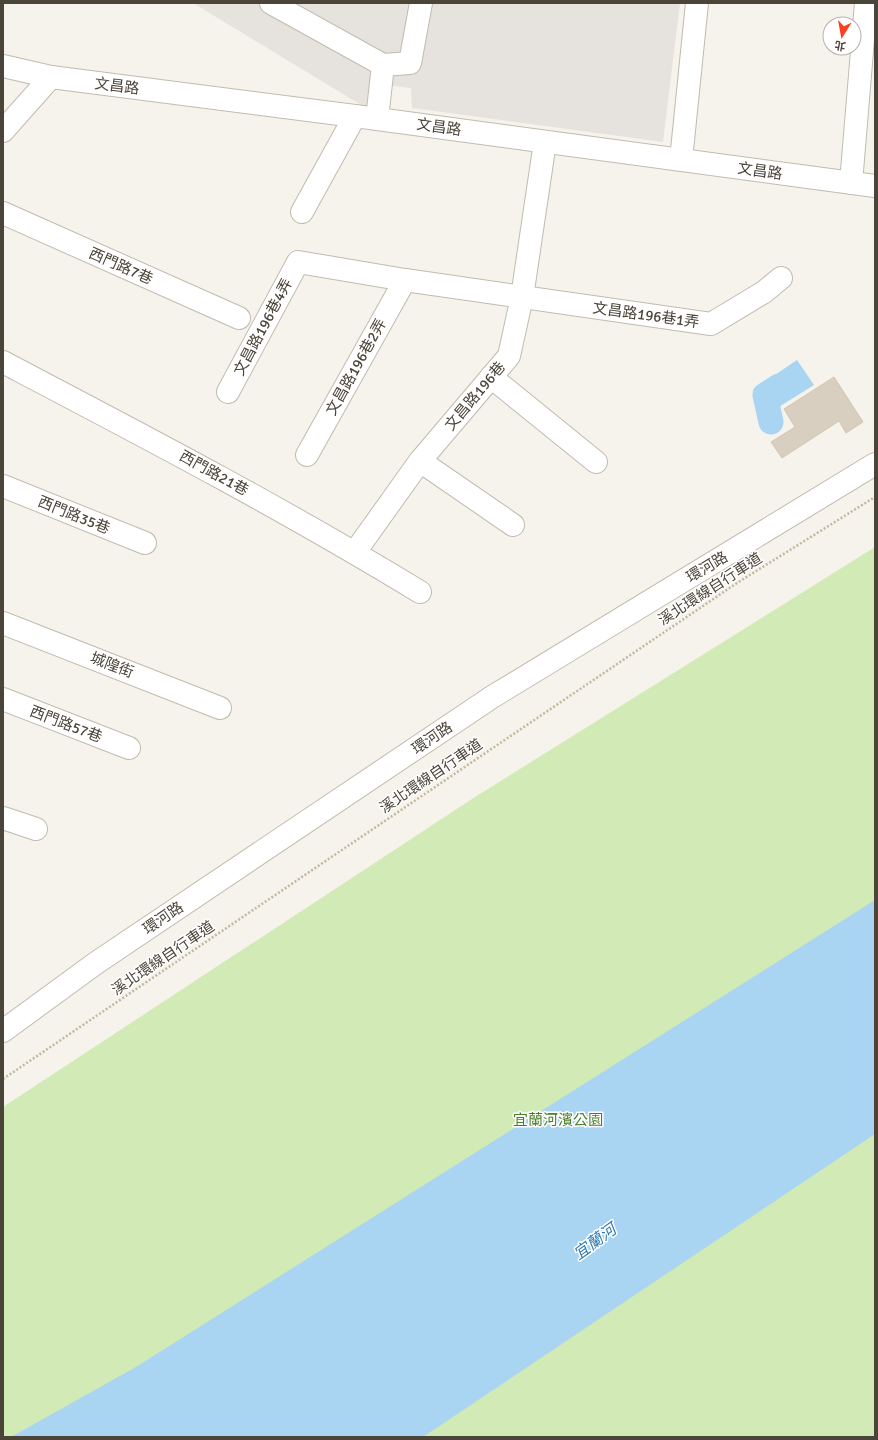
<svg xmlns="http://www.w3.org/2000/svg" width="878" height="1440" font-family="Signika,'Noto Sans TC',sans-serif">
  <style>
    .industrial { fill: #e6e2dd }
    .green { fill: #d2eab5 }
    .water { fill: #a9d4f2 }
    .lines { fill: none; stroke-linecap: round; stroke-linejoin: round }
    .canal { stroke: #a9d4f2; stroke-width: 25 }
    .building { fill: #d8cfc1; stroke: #d3c7b4 }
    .minor-casing { stroke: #c2bbae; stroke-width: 24 }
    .path { stroke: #c4b79f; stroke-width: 2.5; stroke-dasharray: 2 2; stroke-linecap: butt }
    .minor { stroke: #fff; stroke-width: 22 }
    .labels { text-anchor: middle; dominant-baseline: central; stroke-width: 3; stroke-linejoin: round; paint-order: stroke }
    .street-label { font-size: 15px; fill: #4b4439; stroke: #fff }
    .park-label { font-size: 15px; fill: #4a7f2a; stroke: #fff }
    .water-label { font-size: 16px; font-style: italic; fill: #2e7ab2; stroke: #fff }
  </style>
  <rect width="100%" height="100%" fill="#f6f3ec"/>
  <!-- industrial -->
  <path class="industrial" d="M193,3h487l-17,139 -251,-34 -1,-20 -18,-2 -27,22z"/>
  <!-- green -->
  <path class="green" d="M875,547v890h-872v-330l472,-310z"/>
  <!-- water -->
  <g class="water">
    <path d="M797,360l17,25 -48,30 -13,-25z"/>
    <path d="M875,900v234l-452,303h-412l125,-70z"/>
  </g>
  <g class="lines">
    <!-- canal -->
    <path class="canal" d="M771,422l-6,-27 14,-9"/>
  </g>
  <!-- building -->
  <path class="building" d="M834,377l29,45 -17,11 -7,-12 -57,37 -11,-16 24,-15 -11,-18z"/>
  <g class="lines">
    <defs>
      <g id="minor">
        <path d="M271,3l112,62 -6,54"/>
        <path d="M383,65l27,-2 11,-60"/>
        <path d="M3,66l48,11 304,39 520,70"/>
        <path d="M3,131l48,-54"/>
        <path d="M681,160l16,-157"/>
        <path d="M851,183l15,-180"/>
        <path d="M302,212l53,-96"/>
        <path d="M3,213l236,105"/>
        <path d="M3,362c141,74 281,147 417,230"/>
        <path d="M491,377l105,85"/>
        <path d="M228,392l70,-130 107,18 306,44 53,-32 17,-14"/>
        <path d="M307,455l98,-175"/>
        <path d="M420,461l93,64"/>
        <path d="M3,486l142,57"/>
        <path d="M355,552l65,-91 89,-105 13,-59 23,-155"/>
        <path d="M3,623l217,85"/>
        <path d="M3,699l126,49"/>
        <path d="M3,818l33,11"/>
        <path d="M3,1031l93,-68 396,-266 383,-233"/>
      </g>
    </defs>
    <!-- minor casing -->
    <use href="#minor" class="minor-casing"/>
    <!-- path -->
    <path class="path" d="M3,1079l734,-496 138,-86"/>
    <!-- minor -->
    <use href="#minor" class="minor"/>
  </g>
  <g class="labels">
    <!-- street labels -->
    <g class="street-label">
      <text transform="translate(117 86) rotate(7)">文昌路</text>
      <text transform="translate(439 127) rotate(8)">文昌路</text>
      <text transform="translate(760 171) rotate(8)">文昌路</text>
      <text transform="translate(121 266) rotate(24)">西門路7巷</text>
      <text transform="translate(646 315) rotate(8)">文昌路196巷1弄</text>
      <text transform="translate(263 327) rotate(-62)">文昌路196巷4弄</text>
      <text transform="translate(356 367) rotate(-61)">文昌路196巷2弄</text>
      <text transform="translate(475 396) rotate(-50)">文昌路196巷</text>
      <text transform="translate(214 473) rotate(29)">西門路21巷</text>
      <text transform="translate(74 515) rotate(22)">西門路35巷</text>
      <text transform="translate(707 567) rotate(-31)">環河路</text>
      <text transform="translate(710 589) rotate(-33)">溪北環線自行車道</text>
      <text transform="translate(112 665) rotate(21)">城隍街</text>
      <text transform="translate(66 724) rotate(21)">西門路57巷</text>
      <text transform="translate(432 738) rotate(-34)">環河路</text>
      <text transform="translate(431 776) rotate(-34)">溪北環線自行車道</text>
      <text transform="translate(163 918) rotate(-34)">環河路</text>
      <text transform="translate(163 958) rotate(-34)">溪北環線自行車道</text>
    </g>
    <!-- park labels -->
    <g class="park-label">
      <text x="558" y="1120">宜蘭河濱公園</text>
    </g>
    <!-- water labels -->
    <g class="water-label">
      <text transform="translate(595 1242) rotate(-36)">宜蘭河</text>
    </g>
  </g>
  <!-- border -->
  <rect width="878" height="1440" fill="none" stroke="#4b4439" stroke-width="8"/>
  <!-- north arrow -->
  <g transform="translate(842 36) rotate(191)"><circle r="19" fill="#ffffff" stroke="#b7b4b0"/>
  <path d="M0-3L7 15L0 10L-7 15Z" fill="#fc3f1d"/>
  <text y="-6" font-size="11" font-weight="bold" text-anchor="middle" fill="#4b4439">北</text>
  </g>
</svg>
